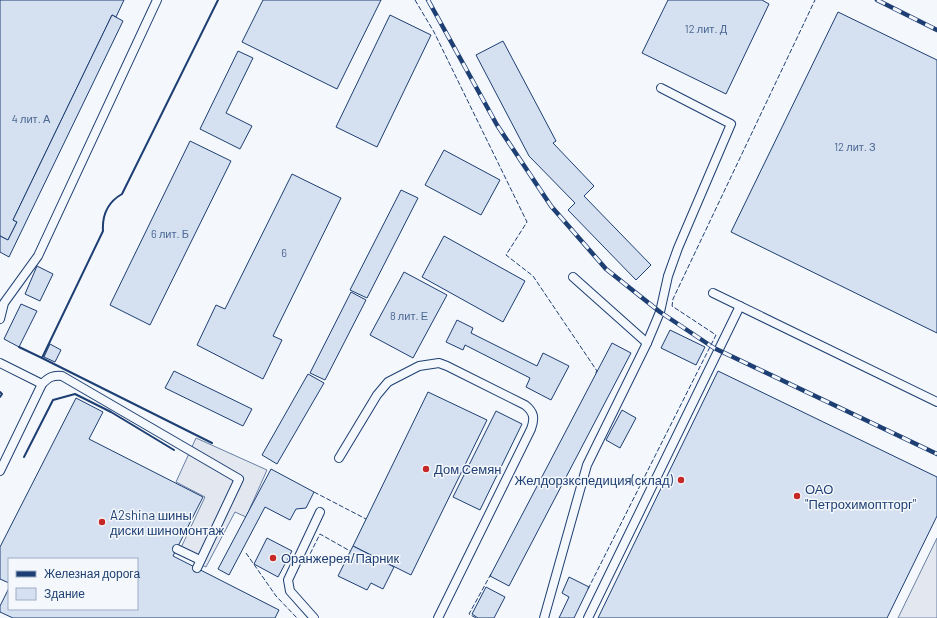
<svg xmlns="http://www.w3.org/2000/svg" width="937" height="618" font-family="Barlow,sans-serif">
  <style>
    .parking { fill: #e3e8f0; stroke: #687fa3 }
    .building { fill: #d5e0f0; stroke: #1d3f73 }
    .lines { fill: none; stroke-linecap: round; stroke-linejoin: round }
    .lane-casing { stroke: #1d3f73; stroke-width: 10 }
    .lane { stroke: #f4f7fb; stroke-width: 8 }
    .rail-casing { stroke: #1d3f73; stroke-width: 4.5 }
    .rail { stroke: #f4f7fb; stroke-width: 3; stroke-dasharray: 9; stroke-linecap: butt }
    .fence { stroke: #1d3f73; stroke-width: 1; stroke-dasharray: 5 2; stroke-linecap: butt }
    .wall { stroke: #1d3f73; stroke-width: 2 }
    .poi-dot { fill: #c62828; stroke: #f4f7fb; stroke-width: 1.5 }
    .labels { text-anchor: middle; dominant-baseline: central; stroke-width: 3; stroke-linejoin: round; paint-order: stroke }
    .number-label { font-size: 11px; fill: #4b6792 }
    .poi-label { font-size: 13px; fill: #1d3f73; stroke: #f4f7fb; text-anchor: start }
  </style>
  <rect width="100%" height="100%" fill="#f4f7fb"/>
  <!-- parking -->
  <g class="parking">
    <path d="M196,438l71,32 -21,47 -11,-5 -29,55 -28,-13 27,-57 -29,-15z"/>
    <path d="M937,538v80h-39z"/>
  </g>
  <!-- building -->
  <g class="building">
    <path d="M0,0h124l-8,17 -4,-2 -99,205 4,2 -9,18 -8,-4z"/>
    <path d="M263,0h118l-44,89 -95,-47z"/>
    <path d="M668,0h94l7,4 -43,90 -84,-41z"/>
    <path d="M838,12l99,48v273l-206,-101z"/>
    <path d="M112,15l11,6 -114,236 -9,-5v-16l8,4 9,-18 -4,-2z"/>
    <path d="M390,15l41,20 -54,112 -41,-20z"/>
    <path d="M503,41l53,100 -3,2 41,43 -10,10 67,69 -15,15 -68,-70 7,-7 -46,-47 -53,-101z"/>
    <path d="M238,51l15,7 -27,55 26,13 -12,23 -40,-20z"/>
    <path d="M190,141l41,20 -81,164 -40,-20z"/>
    <path d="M444,150l56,30 -19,35 -56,-30z"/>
    <path d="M292,174l49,24 -68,138 9,4 -19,39 -66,-34 19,-40 9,4z"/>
    <path d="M401,190l17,8 -51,100 -17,-8z"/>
    <path d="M444,236l81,45 -22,41 -81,-45z"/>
    <path d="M37,266l16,8 -13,27 -15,-7z"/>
    <path d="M404,272l43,23 -34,63 -43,-23z"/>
    <path d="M351,292l15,8 -41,80 -15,-7z"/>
    <path d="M21,304l16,7 -18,36 -15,-8z"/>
    <path d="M457,320l16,8 -2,5 66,33 6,-13 26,13 -18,34 -25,-13 4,-9 -65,-33 -2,5 -17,-8z"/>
    <path d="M670,330l35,17 -9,18 -35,-17z"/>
    <path d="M612,343l19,10 -122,233 -19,-10z"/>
    <path d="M50,344l11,6 -6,12 -11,-5z"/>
    <path d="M174,371l78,38 -9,17 -78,-38z"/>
    <path d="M718,371l219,106v39l-50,102h-289z"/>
    <path d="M308,374l16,9 -47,81 -15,-9z"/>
    <path d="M428,392l59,28 -76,155 -58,-29z"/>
    <path d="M76,398l27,14 -14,27 114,58 -30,59 106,54 -4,8h-262l-13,-6v-6l9,-18v21h128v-50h-128v24l-9,-4v-32z"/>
    <path d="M622,410l14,8 -16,30 -14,-8z"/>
    <path d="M496,411l26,13 -42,86 -27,-13z"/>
    <path d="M271,469l43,23 -8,16 -10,1 -6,11 -25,-13 -36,68 -11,-6z"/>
    <path d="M267,538l25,13 -14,26 -24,-13z"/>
    <path d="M353,546l41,21 -11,22 -12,-6 -4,7 -29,-14z"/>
    <path d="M569,577l20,10 -15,31h-15l10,-21 -7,-4z"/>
    <path d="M486,587l19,10 -11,21h-16l-6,-4z"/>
  </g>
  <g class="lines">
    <defs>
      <g id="lane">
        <path d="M713,293l224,109"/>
        <path d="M0,319l4,-16 34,-47 119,-256"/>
        <path d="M647,343l13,-31 8,-36 10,-28 53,-124 -70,-36"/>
        <path d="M0,363l42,21"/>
        <path d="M339,458l38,-63 11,-13 31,-16 20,-3 8,3 78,39c9,7 10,13 6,24l-93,189"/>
        <path d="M0,471l42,-87c7,-7 11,-9 20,-8l177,103 -42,89"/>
        <path d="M177,549l23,11"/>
        <path d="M314,618l-24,-27 -2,-11 32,-68"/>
        <path d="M544,618l43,-153 60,-122 -74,-66"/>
        <path d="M588,618l152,-312"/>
      </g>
    </defs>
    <!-- lane casing -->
    <use href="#lane" class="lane-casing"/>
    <!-- lane -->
    <use href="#lane" class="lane"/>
    <defs>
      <g id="rail">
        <path d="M428,0l69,125 54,81 55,63 54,43 54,36 223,106"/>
        <path d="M877,0l60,30"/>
      </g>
    </defs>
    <!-- rail casing -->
    <use href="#rail" class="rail-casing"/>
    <!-- rail -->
    <use href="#rail" class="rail"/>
    <!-- fence -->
    <g class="fence">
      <path d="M415,0l19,32 93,190 -21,33 27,21 64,95 -2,3"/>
      <path d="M314,492l52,27"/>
      <path d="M246,553l30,43 21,22"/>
      <path d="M307,560l13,-26 30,17"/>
      <path d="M588,589l128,-254 -44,-29 1,-7 142,-299"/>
      <path d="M476,618l-7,-4 22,-40"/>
    </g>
    <!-- wall -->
    <g class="wall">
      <path d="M19,347l23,11"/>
      <path d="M0,392l2,2 -2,3"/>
      <path d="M212,443l-170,-85 61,-127c-1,-16 5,-29 19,-37l96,-194"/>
      <path d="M24,457l29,-57 22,-6 36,18 63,38"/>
    </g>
  </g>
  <!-- markers -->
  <g class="poi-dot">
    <circle cx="426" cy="469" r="4"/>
    <circle cx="681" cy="480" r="4"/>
    <circle cx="797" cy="496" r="4"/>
    <circle cx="102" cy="522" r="4"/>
    <circle cx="273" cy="558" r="4"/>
  </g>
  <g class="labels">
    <!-- number labels -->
    <g class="number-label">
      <text x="706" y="28">12 лит. Д</text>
      <text x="31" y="118">4 лит. А</text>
      <text x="855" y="146">12 лит. З</text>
      <text x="170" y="233">6 лит. Б</text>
      <text x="284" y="252">6</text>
      <text x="409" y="315">8 лит. Е</text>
    </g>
    <!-- poi labels -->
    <g class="poi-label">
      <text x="434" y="469">Дом Семян</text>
      <text x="673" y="480" text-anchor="end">Желдорзкспедиция(склад)</text>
      <text x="805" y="489">ОАО<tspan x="805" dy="15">"Петрохимоптторг"</tspan></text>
      <text x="110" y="515">A2shina шины<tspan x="110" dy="15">диски шиномонтаж</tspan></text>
      <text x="281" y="558">Оранжерея/Парник</text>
    </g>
  </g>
  <!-- legend -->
  <rect x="8" y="558" width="130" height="52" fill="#f4f7fb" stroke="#9eadc5"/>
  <rect x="16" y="571" width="20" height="6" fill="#1d3f73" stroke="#9eadc5"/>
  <text x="44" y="578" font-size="12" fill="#1d3f73">Железная дорога</text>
  <rect x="16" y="588" width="20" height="12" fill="#d5e0f0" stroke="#9eadc5"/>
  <text x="44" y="598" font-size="12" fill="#1d3f73">Здание</text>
</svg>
